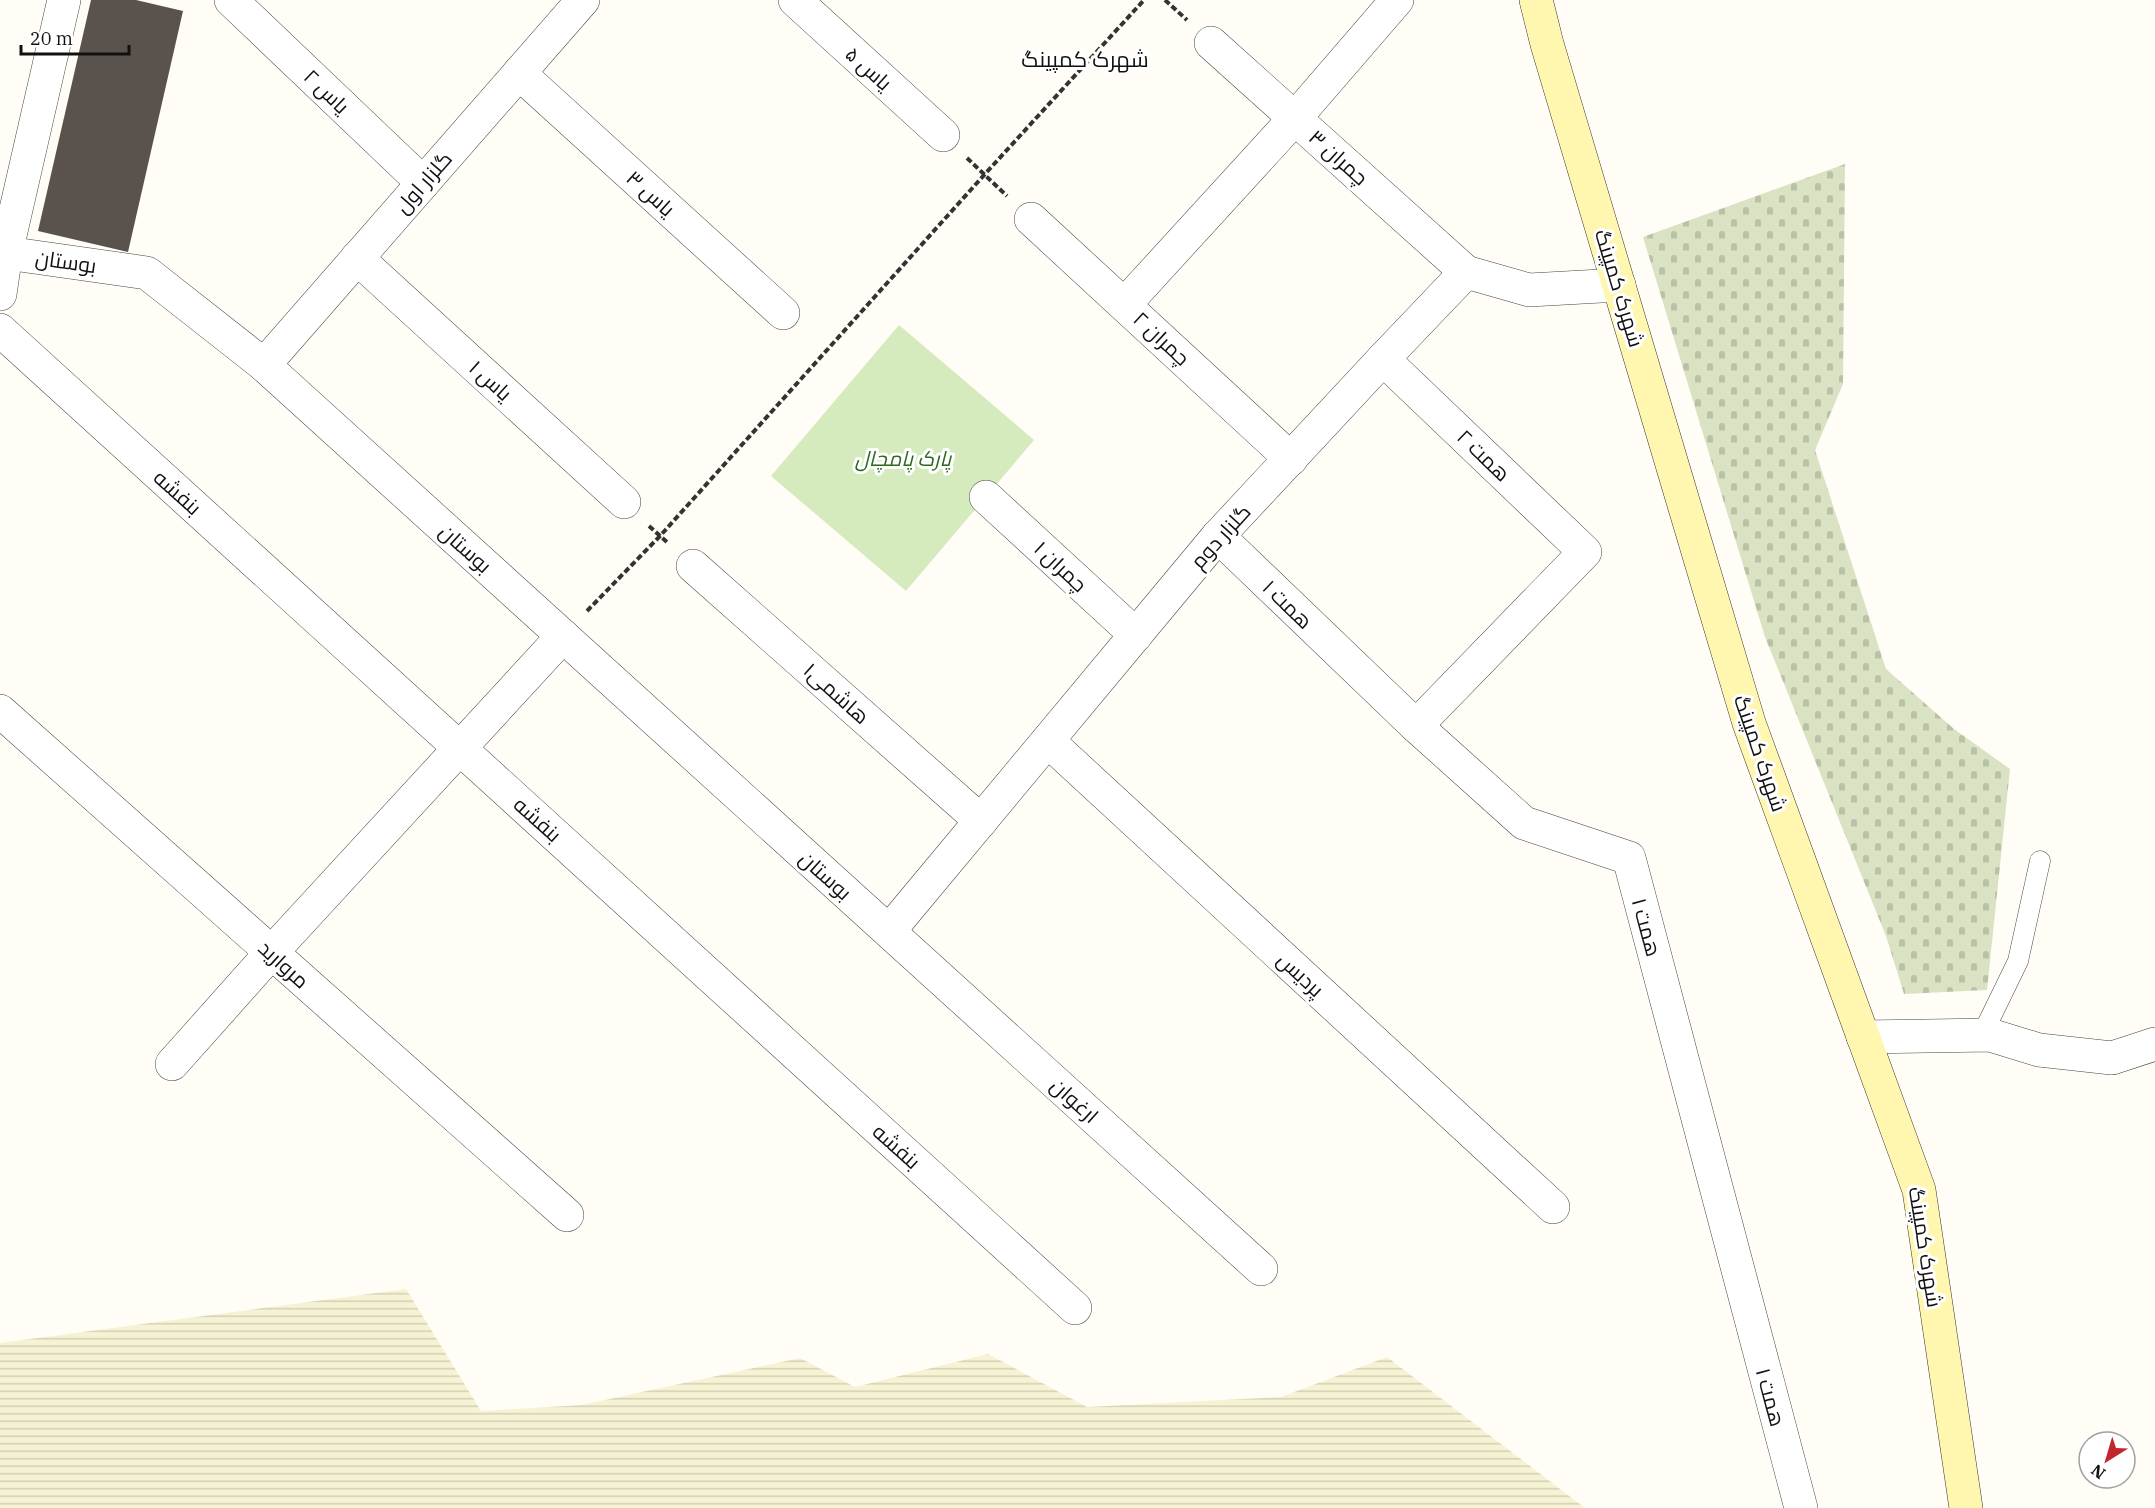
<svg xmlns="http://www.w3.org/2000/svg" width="2155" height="1508" font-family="'IBM Plex Serif',Cairo,serif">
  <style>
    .farmland { fill: url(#farmland-rules) }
    .cemetery { fill: url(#cemetery-stones) }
    .park { fill: #d5ebbd }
    .building { fill: #5a524d }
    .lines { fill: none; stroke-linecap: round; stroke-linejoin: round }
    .lane-casing { stroke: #444; stroke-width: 21 }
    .street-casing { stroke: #444; stroke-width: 34 }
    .secondary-casing { stroke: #333; stroke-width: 34 }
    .path { stroke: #333; stroke-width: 4; stroke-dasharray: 6 3; stroke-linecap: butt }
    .lane { stroke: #fff; stroke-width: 20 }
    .street { stroke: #fff; stroke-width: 33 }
    .secondary { stroke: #fff6b0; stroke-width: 33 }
    .labels { text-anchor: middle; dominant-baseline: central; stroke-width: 6; stroke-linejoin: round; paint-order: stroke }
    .street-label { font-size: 21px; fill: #111; stroke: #fff }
    .park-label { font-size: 21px; font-style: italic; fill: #2f6b1f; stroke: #fff }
    .neighbourhood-label { font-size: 22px; fill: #111; stroke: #fff }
  </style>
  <defs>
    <pattern id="farmland-rules" width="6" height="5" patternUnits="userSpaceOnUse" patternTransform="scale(1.5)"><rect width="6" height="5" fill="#f6f3d4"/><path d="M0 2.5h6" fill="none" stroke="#d2cfb5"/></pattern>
    <pattern id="cemetery-stones" width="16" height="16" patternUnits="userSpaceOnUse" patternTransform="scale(1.5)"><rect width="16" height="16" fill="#d9e3c4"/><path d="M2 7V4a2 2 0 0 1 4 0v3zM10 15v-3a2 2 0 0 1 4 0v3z" fill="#b9c2a7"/></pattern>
  </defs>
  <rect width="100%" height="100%" fill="#fffdf5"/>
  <!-- farmland -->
  <path class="farmland" d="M406,1289l75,122 101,-6 218,-47 55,29 133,-33 99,53 194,-10 106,-40 198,151h-1585v-165z"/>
  <!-- cemetery -->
  <path class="cemetery" d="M1845,164l-2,220 -28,66 71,219 68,60 56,40 -23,221 -83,4 -18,-58 -121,-299 -122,-400z"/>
  <!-- park -->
  <path class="park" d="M899,325l135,115 -128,151 -135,-115z"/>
  <!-- building -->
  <path class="building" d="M91,0h45l47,11 -55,241 -90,-21z"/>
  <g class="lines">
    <defs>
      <path id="lane" d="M1982,1035l36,-74 22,-100"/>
      <g id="street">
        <path d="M231,0l192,183"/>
        <path d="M795,0l148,135"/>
        <path d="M1211,43l255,229"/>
        <path d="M519,73l264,240"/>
        <path d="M1031,219l260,240"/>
        <path d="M0,252l147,21 117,92 997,904"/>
        <path d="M357,258l267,244"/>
        <path d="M0,294l6,-41 58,-253"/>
        <path d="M1125,304l171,-187 101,-117"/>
        <path d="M0,330l1075,978"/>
        <path d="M1383,359l202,193 -169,174"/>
        <path d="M264,365l319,-365"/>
        <path d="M986,497l150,138"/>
        <path d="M1218,536l198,190 108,97 105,35 172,650"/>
        <path d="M693,566l288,255"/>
        <path d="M0,711l567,504"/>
        <path d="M1048,741l505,466"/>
        <path d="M889,931l329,-395 165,-177 83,-87 63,18 90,-5"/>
        <path d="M1863,1037l127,-2 49,15 73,8 43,-14"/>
        <path d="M172,1064l99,-111 292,-317"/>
      </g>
      <path id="secondary" d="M1536,0l11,44 202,679 170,467 47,318"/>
    </defs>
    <!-- lane casing -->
    <use href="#lane" class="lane-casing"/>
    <!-- street casing -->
    <use href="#street" class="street-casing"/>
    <!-- secondary casing -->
    <use href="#secondary" class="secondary-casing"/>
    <!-- path -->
    <g class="path">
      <path d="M1165,0l22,20"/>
      <path d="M967,158l40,38"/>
      <path d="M649,526l19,17"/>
      <path d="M587,611l73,-75 325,-362 159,-174"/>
    </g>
    <!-- lane -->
    <use href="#lane" class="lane"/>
    <!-- street -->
    <use href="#street" class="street"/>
    <!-- secondary -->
    <use href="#secondary" class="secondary"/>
  </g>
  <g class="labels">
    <!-- street labels -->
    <g class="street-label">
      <text transform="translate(869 68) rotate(42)">یاس ۵</text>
      <text transform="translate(327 91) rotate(44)">یاس ۲</text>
      <text transform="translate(1339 157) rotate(42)">چمران ۳</text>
      <text transform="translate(423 182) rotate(-49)">گلزار اول</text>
      <text transform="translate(651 193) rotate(42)">یاس ۳</text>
      <text transform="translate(66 261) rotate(8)">بوستان</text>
      <text transform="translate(1620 288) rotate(73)">شهرک کمپینگ</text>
      <text transform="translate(1162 338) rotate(43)">چمران ۲</text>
      <text transform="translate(491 380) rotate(42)">یاس ۱</text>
      <text transform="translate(1484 455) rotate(44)">همت ۲</text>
      <text transform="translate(178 492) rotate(42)">بنفشه</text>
      <text transform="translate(1220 536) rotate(-48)">گلزار دوم</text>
      <text transform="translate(466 548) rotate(42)">بوستان</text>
      <text transform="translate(1061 566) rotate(43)">چمران ۱</text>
      <text transform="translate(1288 604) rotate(44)">همت ۱</text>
      <text transform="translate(837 693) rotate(42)">هاشمی۱</text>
      <text transform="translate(1761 753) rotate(71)">شهرک کمپینگ</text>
      <text transform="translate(538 819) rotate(42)">بنفشه</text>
      <text transform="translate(826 875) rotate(42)">بوستان</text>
      <text transform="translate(1647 927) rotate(75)">همت ۱</text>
      <text transform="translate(284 964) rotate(42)">مروارید</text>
      <text transform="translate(1301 974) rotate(43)">پردیس</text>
      <text transform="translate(1075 1100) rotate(42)">ارغوان</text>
      <text transform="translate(897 1146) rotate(42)">بنفشه</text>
      <text transform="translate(1926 1247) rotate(81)">شهرک کمپینگ</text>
      <text transform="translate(1771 1397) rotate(75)">همت ۱</text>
    </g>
    <!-- park labels -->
    <g class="park-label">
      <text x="903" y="458">پارک پامچال</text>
    </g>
    <!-- neighbourhood labels -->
    <g class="neighbourhood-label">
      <text x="1085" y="58">شهرک کمپینگ</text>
    </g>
  </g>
  <!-- north arrow -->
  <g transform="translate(2107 1460) rotate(217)"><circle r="28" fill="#ffffff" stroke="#a0a0a0" stroke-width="1.5"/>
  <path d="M0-4.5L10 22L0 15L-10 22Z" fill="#c4262e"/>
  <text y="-9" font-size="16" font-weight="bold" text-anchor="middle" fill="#111111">N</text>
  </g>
  <!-- scale -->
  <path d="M21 45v9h108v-9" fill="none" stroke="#111111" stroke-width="3"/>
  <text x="30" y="45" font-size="18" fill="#111111" stroke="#ffffff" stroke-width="4.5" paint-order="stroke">20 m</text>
</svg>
